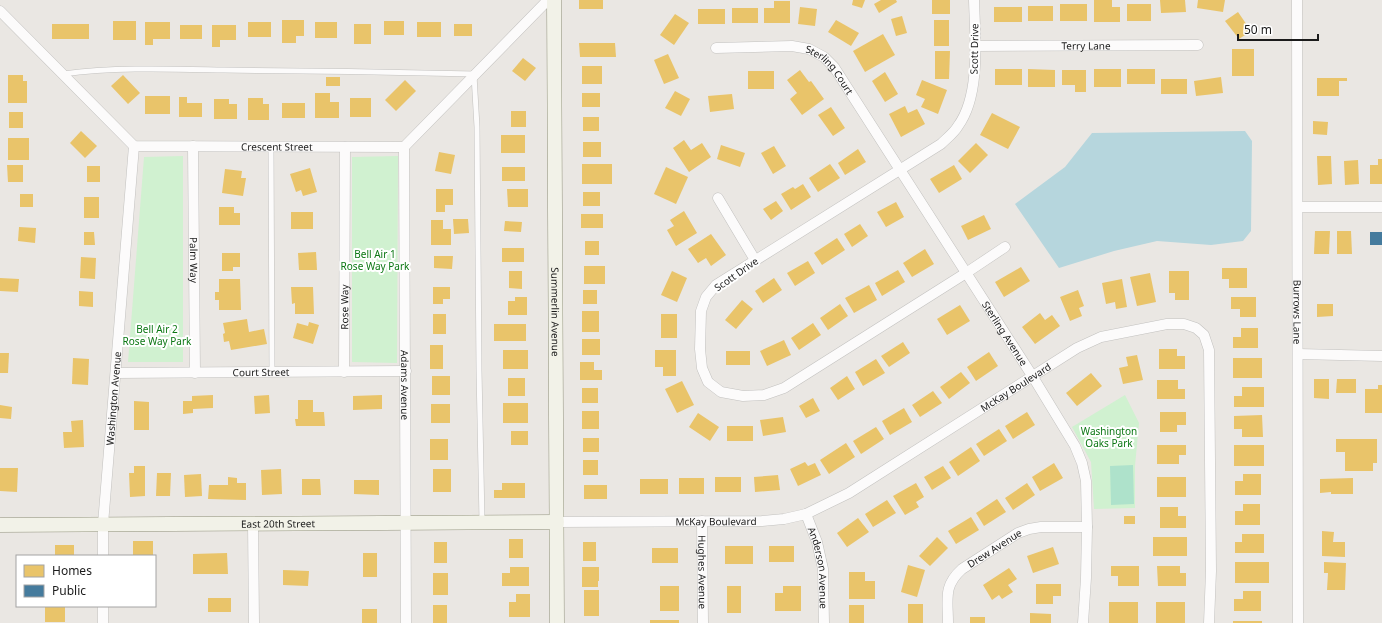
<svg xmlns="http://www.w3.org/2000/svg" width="1382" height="623" font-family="'Noto Sans',sans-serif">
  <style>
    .park { fill: #d0f1d0 }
    .pitch { fill: #aee2cb }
    .water { fill: #b6d6dd }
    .homes { fill: #e9c46a }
    .public { fill: #457b9d }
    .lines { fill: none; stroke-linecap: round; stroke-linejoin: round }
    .lane-casing { stroke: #c2c1bf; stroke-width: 6 }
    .street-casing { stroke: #c2c1bf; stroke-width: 11 }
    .secondary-casing { stroke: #91927c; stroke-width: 15 }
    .lane { stroke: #fcfbfb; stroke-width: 5 }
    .street { stroke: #fcfbfb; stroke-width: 10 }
    .secondary { stroke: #f2f2e8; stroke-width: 14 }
    .labels { text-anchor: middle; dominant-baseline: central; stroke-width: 4; stroke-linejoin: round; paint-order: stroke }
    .street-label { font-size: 10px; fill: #1b1b1b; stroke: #fff }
    .park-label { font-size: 10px; fill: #0b7713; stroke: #fff }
  </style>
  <rect width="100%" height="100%" fill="#eae7e3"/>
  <!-- park -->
  <g class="park">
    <path d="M183,156v206h-55l16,-205z"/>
    <path d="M398,156l-1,207 -45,-1v-205z"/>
    <path d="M1125,395l14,28 -4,43v42l-41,1 -3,-47 -19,-35z"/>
  </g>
  <!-- pitch -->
  <path class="pitch" d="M1133,465l1,39 -23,1 -1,-39z"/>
  <!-- water -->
  <path class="water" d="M1245,131l7,10 -1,90 -8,10 -32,4 -54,-4 -43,10 -55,17 -44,-64 50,-37 27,-34z"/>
  <!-- homes -->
  <g class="homes">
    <rect x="579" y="0" width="24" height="9"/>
    <path d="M853,0h12l-3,8 -10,-3z"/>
    <path d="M881,0h15l1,2 -18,11 -5,-9z"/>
    <rect x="932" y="0" width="18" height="14"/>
    <path d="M1094,0h18v7h8v15h-26z"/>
    <path d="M1160,0h25l1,12 -25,1z"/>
    <path d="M1198,0h27l-2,12 -26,-4z"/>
    <path d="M774,1h16v22h-26v-15h10z"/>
    <rect x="1060" y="4" width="27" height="17"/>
    <rect x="1127" y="4" width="24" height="17"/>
    <rect x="1028" y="6" width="25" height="15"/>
    <path d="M800,7l17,2 -2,17 -17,-2z"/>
    <rect x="994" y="7" width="28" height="15"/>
    <rect x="732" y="8" width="26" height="15"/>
    <rect x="698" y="9" width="27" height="15"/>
    <path d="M1238,12l13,19 -12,8 -14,-18z"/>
    <path d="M675,14l14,9 -15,22 -14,-10z"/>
    <path d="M902,16l5,17 -11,3 -5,-17z"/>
    <path d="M282,20h22v16h-8v7h-14z"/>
    <path d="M836,20l23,13 -8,13 -23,-14z"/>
    <rect x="934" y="20" width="15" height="26"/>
    <rect x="113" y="21" width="23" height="19"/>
    <rect x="384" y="21" width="20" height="14"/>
    <path d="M145,22h25v17h-17v6h-8z"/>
    <rect x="248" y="22" width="23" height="15"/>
    <rect x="315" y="22" width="22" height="16"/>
    <rect x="417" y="22" width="24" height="15"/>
    <rect x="52" y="24" width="37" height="15"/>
    <rect x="354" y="24" width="17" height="20"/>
    <rect x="454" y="24" width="18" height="12"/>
    <rect x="180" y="25" width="22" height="14"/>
    <path d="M212,25h24v15h-16v7h-8z"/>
    <path d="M883,34l12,21 -30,17 -12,-21z"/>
    <path d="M579,43h36l1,14h-36z"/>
    <rect x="1232" y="49" width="22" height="27"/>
    <path d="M935,51h15l-1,28h-14z"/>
    <path d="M668,54l11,24 -15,6 -10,-24z"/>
    <path d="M523,58l13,10 -11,13 -13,-10z"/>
    <rect x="582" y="66" width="20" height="18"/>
    <rect x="995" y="69" width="27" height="16"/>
    <path d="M1028,69l27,1v17h-27z"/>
    <rect x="1094" y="69" width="27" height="18"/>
    <rect x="1127" y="69" width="28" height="15"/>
    <path d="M800,70l9,12 2,-1 13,18 -22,16 -12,-16 7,-6 -10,-13z"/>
    <path d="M1062,70h24v22h-11v-7h-13z"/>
    <rect x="748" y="71" width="26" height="18"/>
    <path d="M885,72l13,22 -13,8 -13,-21z"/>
    <path d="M8,75h15v6h4v22h-19z"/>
    <path d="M123,75l17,18 -12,11 -17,-18z"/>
    <rect x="326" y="77" width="14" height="9"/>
    <path d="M1221,77l2,16 -27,3 -2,-15z"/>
    <path d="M1317,78h30v3h-8v15h-22z"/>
    <rect x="1161" y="79" width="26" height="15"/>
    <path d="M405,80l11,11 -20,20 -11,-11z"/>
    <path d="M922,80l25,10 -9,24 -17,-7 4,-8 -9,-4z"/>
    <path d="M675,91l15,8 -9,17 -16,-8z"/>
    <path d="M315,93h15v9h9v16h-24z"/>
    <rect x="582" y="93" width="18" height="14"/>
    <path d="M732,94l2,15 -24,3 -2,-16z"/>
    <rect x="145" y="96" width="25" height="18"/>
    <path d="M179,97h8v6h15v14h-23z"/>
    <path d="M248,98h15v6h6v16h-21z"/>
    <rect x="350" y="98" width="21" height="19"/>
    <path d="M214,99h15v5h8v15h-23z"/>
    <rect x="282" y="103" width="23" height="15"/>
    <path d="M905,106l3,7 9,-4 8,15 -24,13 -12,-23z"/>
    <path d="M831,107l14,21 -12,8 -15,-21z"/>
    <rect x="511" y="111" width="15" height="16"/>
    <rect x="9" y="112" width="14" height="16"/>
    <path d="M992,113l28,14 -12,22 -28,-14z"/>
    <rect x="583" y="117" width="16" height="14"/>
    <path d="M1313,121l15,1 -1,13 -14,-1z"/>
    <path d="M81,131l16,15 -12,12 -15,-15z"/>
    <rect x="501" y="135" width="24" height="18"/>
    <rect x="8" y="138" width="21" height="22"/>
    <path d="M684,140l7,10 11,-7 9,14 -22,15 -16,-24z"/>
    <rect x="583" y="142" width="18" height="15"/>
    <path d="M976,143l12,12 -18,18 -12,-12z"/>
    <path d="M721,145l24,8 -5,14 -23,-8z"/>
    <path d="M774,146l12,20 -13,8 -12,-21z"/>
    <path d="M858,149l8,13 -21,13 -7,-12z"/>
    <path d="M439,152l16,3 -4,19 -16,-3z"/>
    <path d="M1317,156h14l1,28 -14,1z"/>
    <path d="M1378,159h4v25h-12v-19h8z"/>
    <path d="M1358,160l1,24 -14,1 -1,-24z"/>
    <rect x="582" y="164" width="30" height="20"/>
    <path d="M830,164l10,14 -22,14 -9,-14z"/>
    <path d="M7,165h16v17h-15z"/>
    <path d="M954,165l8,14 -23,14 -9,-14z"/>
    <rect x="87" y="166" width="13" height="16"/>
    <rect x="502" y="167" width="23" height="14"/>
    <path d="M666,167l22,10 -12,27 -22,-10z"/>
    <path d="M310,168l7,24 -14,4 -2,-6 -5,2 -6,-18z"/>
    <path d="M225,169l17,2 -1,7h5l-3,18 -21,-3z"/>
    <path d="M803,184l8,13 -20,13 -10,-16 12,-7 2,2z"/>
    <path d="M436,189h17v16h-8v7h-9z"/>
    <path d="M507,189h21v18h-20z"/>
    <rect x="583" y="192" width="17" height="14"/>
    <rect x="20" y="194" width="13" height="13"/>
    <rect x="84" y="197" width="15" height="21"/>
    <path d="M776,201l7,10 -12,9 -8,-11z"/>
    <path d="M896,202l8,15 -18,10 -9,-15z"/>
    <path d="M219,207h15v6h6v12h-21z"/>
    <path d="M684,211l13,22 -21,13 -9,-16 7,-4 -4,-6z"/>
    <rect x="291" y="212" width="22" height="17"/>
    <rect x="581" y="214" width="22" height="14"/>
    <path d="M984,215l7,14 -23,11 -7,-14z"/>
    <path d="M453,219h15l1,14 -15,1z"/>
    <path d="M431,220h12v9h8v16h-20z"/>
    <path d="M505,221l17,1 -1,10 -17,-1z"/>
    <path d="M860,224l8,12 -16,11 -8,-13z"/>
    <path d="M19,227l17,1 -1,15 -17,-2z"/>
    <path d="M1315,231h15l-1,23h-15z"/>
    <path d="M1337,231h14l1,23h-15z"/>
    <path d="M84,232h10l1,13h-11z"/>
    <path d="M711,234l15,21 -15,11 -5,-8 -8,5 -10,-14z"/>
    <path d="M837,238l8,12 -23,15 -8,-12z"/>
    <rect x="585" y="241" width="14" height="14"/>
    <rect x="502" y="248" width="22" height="14"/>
    <path d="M925,249l9,15 -22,13 -9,-14z"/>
    <path d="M316,252l1,18h-18l-1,-17z"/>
    <path d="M222,253h18v14h-7v4h-11z"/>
    <path d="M434,256h19l-1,13 -18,-1z"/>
    <path d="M81,257l15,1 -1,21 -15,-1z"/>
    <path d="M808,261l7,12 -20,13 -8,-13z"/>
    <rect x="584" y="266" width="21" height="18"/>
    <path d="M1021,267l9,14 -26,16 -9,-15z"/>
    <path d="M1222,268h25v20h-18v-9h-7z"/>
    <path d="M898,270l7,12 -23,14 -7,-13z"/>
    <path d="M509,271h13v18l-13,-1z"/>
    <path d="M672,271l15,7 -10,24 -16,-7z"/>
    <path d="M1169,271h20v29h-14v-7h-6z"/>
    <path d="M1150,273l6,29 -19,4 -7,-29z"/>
    <path d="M0,278l19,1 -1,13 -18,-1z"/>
    <path d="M774,278l8,12 -19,13 -8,-12z"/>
    <path d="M219,279h21l1,31h-22v-10h-4v-8h4z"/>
    <path d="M1122,279l5,28 -11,2 -1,-7 -9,2 -4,-21z"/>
    <path d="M869,285l8,15 -23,13 -9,-15z"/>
    <path d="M291,287h22l1,27h-19v-11l-3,1z"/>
    <path d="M433,287h17v12h-7v5h-10z"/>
    <rect x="583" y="290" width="14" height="14"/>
    <path d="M1078,290l6,16 -5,2 3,8 -12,5 -10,-24z"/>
    <path d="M79,291l14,1v15l-14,-1z"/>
    <path d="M515,297h12v18h-19v-14h7z"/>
    <path d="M1231,297h25v20h-16v-8h-9z"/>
    <path d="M742,300l11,9 -17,20 -11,-9z"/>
    <path d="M840,304l8,12 -20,14 -8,-12z"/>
    <path d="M1317,304h16v12l-16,1z"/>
    <path d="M960,305l10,16 -23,14 -10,-16z"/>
    <rect x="582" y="311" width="17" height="21"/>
    <path d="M1040,313l5,7 7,-5 8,11 -25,18 -13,-17z"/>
    <rect x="433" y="314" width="13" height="20"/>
    <rect x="661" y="314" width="16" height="24"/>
    <path d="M247,319l2,13 15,-3 3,15 -36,6 -2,-9 -5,1 -1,-8 2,-1 -2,-10z"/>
    <path d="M309,322l10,3 -6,19 -20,-6 4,-15 11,3z"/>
    <path d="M813,323l8,12 -22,15 -8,-12z"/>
    <rect x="494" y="324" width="32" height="17"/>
    <path d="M1241,328h17v20h-25v-11h8z"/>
    <rect x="582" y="339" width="18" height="16"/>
    <path d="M784,340l7,15 -24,11 -7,-15z"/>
    <path d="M903,342l7,11 -21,14 -8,-11z"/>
    <rect x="430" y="345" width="13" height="24"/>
    <path d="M1159,349h18v7h8v13h-26z"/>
    <rect x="503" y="350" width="25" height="19"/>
    <path d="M655,350h21v26h-13v-9h-8z"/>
    <rect x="726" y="351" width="24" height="14"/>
    <path d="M989,352l9,14 -22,15 -9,-14z"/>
    <path d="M0,353h9l-1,20h-8z"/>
    <path d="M1137,355l6,25 -20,4 -4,-16 9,-2 -2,-9z"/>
    <path d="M73,358l16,1 -1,26 -16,-1z"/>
    <rect x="1233" y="358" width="29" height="20"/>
    <path d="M876,359l9,14 -22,13 -8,-14z"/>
    <path d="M580,362h14v8h8v10h-22z"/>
    <path d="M961,372l9,11 -21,16 -9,-12z"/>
    <path d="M1091,373l11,13 -25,20 -11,-13z"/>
    <rect x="432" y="376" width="18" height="19"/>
    <path d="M847,376l8,13 -17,11 -8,-12z"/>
    <rect x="508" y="378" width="17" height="18"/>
    <path d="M1314,379h15v20l-15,-1z"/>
    <path d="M1337,379h19v14h-20z"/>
    <path d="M1157,380h21v9h7v10h-28z"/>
    <path d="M682,381l12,24 -17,8 -12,-24z"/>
    <path d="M1378,385h4v28h-17v-24h13z"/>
    <path d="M1242,387h22v20h-30v-11h8z"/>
    <rect x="582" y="388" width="16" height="15"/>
    <path d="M933,391l9,12 -22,14 -8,-12z"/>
    <path d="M213,395v13l-20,1v4l-10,1v-13h9v-5z"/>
    <path d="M269,395l1,18 -15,1 -1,-18z"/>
    <path d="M382,395v14l-29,1v-14z"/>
    <path d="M813,398l7,13 -14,7 -7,-12z"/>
    <path d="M298,400h15v12h11l1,14h-29l-1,-7h3z"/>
    <path d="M134,401l15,1v28h-15z"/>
    <rect x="503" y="403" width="25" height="20"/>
    <rect x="431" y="404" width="19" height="19"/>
    <path d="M0,405l12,2 -1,12 -11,-1z"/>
    <path d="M904,408l8,14 -22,13 -8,-14z"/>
    <rect x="582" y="411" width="17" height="18"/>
    <path d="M1027,412l8,13 -22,14 -8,-13z"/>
    <path d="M1160,412h26v13h-9v7h-17z"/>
    <path d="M698,413l21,14 -9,14 -21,-14z"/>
    <path d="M1262,415l1,22h-21v-8h-8v-13z"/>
    <path d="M783,417l3,15 -23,4 -3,-16z"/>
    <path d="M83,420l1,27 -20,1 -1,-16h9l-1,-11z"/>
    <rect x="727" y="426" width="26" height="15"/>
    <path d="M876,427l8,12 -23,15 -8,-13z"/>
    <path d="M999,429l8,12 -23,15 -8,-12z"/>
    <rect x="511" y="431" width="17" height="14"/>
    <rect x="583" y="438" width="16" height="14"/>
    <rect x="430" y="439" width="18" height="21"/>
    <path d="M1336,439h41v24h-4v8h-28v-19h-9z"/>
    <path d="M846,443l9,14 -26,17 -9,-14z"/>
    <path d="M1157,445h29v10h-7v9h-22z"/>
    <rect x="1234" y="445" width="30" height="21"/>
    <path d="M971,447l9,14 -22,15 -9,-14z"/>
    <rect x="583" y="460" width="15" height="15"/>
    <path d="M805,462l3,4 7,-3 6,12 -23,11 -8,-17z"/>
    <path d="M1054,463l9,15 -23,13 -8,-14z"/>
    <path d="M134,466h11v30l-15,1 -1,-24h5z"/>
    <path d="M943,466l8,12 -19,12 -8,-13z"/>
    <path d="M0,468h18l-1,24 -17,-1z"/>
    <path d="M281,469l1,25 -20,1 -1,-25z"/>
    <rect x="433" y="469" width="18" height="23"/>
    <path d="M157,473h14l-1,23h-14z"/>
    <path d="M201,474l1,22 -17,1 -1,-22z"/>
    <path d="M1243,474h18v21h-26v-14h8z"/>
    <path d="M778,475l2,15 -25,2 -1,-15z"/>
    <path d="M228,477l9,1v5h9v17l-38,-1 1,-14h19z"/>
    <rect x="715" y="477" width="26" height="15"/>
    <rect x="1157" y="477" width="29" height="20"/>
    <rect x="679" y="478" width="25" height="16"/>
    <path d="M1353,478v16h-22v-2l-11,1v-14z"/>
    <path d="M302,479h18l1,16h-19z"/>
    <rect x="640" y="479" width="28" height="15"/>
    <path d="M354,480h25v15l-25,-1z"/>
    <path d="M502,483h23v15h-31v-8h8z"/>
    <path d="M916,483l8,14 -8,5 3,5 -14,8 -12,-19z"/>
    <path d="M1027,483l8,12 -22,15 -8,-12z"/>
    <rect x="584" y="485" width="23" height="14"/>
    <path d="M997,499l9,13 -22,14 -8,-13z"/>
    <path d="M887,500l9,13 -23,14 -8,-13z"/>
    <path d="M1243,504h17v21h-25v-14h8z"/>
    <path d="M1160,507h18v9h8v12h-26z"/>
    <rect x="1124" y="516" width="11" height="8"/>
    <path d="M971,517l8,13 -23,14 -8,-13z"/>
    <path d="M858,518l11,14 -22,15 -10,-14z"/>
    <path d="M1322,531l12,1 -1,10h12v15l-23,-1z"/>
    <path d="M1242,534h22v19h-29v-11h7z"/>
    <path d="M937,537l11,11 -18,18 -11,-10z"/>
    <rect x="1153" y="537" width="34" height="19"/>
    <rect x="509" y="539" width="14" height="19"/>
    <rect x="133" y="541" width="20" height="15"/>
    <rect x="434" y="542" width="13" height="21"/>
    <rect x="583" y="542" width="13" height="19"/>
    <rect x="55" y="545" width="19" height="11"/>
    <rect x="725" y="546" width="28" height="18"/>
    <rect x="769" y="546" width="25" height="16"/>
    <path d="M1053,547l6,17 -26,9 -6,-17z"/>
    <rect x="652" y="548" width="26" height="15"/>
    <path d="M227,553l1,21h-35v-20z"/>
    <rect x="363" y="553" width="14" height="24"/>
    <rect x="1235" y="562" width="34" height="21"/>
    <path d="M1324,562l22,1 -1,27h-18l1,-17h-4z"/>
    <path d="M908,565l17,5 -8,27 -16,-5z"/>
    <path d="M1111,566h28v20h-21v-10h-7z"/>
    <path d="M1157,566h23v7h6v13h-28z"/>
    <path d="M510,567h19v19h-27v-13h8z"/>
    <path d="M582,567h17v14h-1v6h-16z"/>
    <path d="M1009,568l8,11 -9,6 5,7 -11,7 -3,-4 -7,5 -9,-15z"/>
    <path d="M283,570l26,1 -1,15 -25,-1z"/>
    <path d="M849,572h16v9h10v18h-26z"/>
    <rect x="433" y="573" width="15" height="22"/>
    <path d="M1036,584h25v12h-8v8h-17z"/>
    <rect x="660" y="586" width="19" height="25"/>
    <rect x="727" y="586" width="14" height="27"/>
    <path d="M783,586h18v25h-26v-18h8z"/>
    <rect x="584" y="590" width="15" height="26"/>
    <path d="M1243,591h18v20h-27v-12h9z"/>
    <path d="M516,594h14v23h-21v-15h7z"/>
    <rect x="208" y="598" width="23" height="14"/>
    <rect x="1109" y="602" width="29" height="21"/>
    <rect x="1156" y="602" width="29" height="21"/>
    <rect x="908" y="604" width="15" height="19"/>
    <rect x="433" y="605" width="14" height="18"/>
    <rect x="849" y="605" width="15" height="18"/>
    <rect x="45" y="606" width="20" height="16"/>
    <rect x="362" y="609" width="15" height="14"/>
    <path d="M1030,613l21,1v9h-21z"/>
    <rect x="970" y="617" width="15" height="6"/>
    <rect x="650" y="620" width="29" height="3"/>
    <rect x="1233" y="621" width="29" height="2"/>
  </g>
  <!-- public -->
  <rect class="public" x="1370" y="232" width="12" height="13"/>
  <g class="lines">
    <defs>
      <g id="lane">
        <path d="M63,74c53,-7 107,-5 161,-4 84,1 167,2 251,4"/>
        <path d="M474,75l3,52 2,243 3,151"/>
        <path d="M271,147l1,225"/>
      </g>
      <g id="street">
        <path d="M974,0c1,37 7,95 -16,126 -4,7 -11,12 -17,18l-225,141 -10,12 -5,14 -1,38 2,19 6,14 13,10 22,4 21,-1 20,-7 182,-115 39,-26"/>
        <path id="s1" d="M1297,0l1,623"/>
        <path id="s2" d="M0,11l134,135 270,1 144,-147"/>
        <path id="s3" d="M975,46l223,-1"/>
        <path id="s4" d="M716,48l76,-2 17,3 15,8 10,10 199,310 42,69 7,17 4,18 1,46 -1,51 -3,45"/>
        <path id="s5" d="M193,146l2,227"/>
        <path id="s6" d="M404,147l2,476"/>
        <path d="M718,198l37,62"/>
        <path d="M1298,207h84"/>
        <path d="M1298,354l84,2"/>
        <path id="s7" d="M344,372l1,-225"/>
        <path id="s8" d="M116,373l290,-2"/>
        <path id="s9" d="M806,514l11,28 6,27 1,54"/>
        <path id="s10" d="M702,521l1,102"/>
        <path id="s11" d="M557,522l205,-1 22,-2 22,-5 43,-21 228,-145 24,-11 66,-13h17l12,4 8,7 5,15 2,221 -2,52"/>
        <path d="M253,523l1,100"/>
        <path id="s12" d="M103,556v-32l31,-378"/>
        <path d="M103,623v-17"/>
        <path id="s13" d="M948,623c0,-24 -5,-37 14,-54l56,-36 11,-4 12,-2h46"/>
      </g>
      <g id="secondary">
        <path id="s14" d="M554,0l3,623"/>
        <path id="s15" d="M0,525l557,-3"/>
      </g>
    </defs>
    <!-- lane casing -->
    <use href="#lane" class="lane-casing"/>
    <!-- street casing -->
    <use href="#street" class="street-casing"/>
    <!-- secondary casing -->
    <use href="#secondary" class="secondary-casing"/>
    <!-- lane -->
    <use href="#lane" class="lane"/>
    <!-- street -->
    <use href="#street" class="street"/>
    <!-- secondary -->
    <use href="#secondary" class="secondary"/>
  </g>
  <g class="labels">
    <!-- street labels -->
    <g class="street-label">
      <text stroke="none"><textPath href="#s3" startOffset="111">Terry Lane</textPath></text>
      <text transform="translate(974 49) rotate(-89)">Scott Drive</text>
      <text stroke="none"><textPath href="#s4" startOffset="123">Sterling Court</textPath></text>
      <text stroke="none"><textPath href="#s2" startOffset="333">Crescent Street</textPath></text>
      <text stroke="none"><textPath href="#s5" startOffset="114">Palm Way</textPath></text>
      <text transform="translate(736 274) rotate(-35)">Scott Drive</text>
      <text stroke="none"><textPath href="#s7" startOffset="65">Rose Way</textPath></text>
      <text stroke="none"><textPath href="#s14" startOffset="312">Summerlin Avenue</textPath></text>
      <text stroke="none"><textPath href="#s1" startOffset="312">Burrows Lane</textPath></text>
      <text stroke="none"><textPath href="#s4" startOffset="441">Sterling Avenue</textPath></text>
      <text stroke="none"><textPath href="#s8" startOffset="145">Court Street</textPath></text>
      <text stroke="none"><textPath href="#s6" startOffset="238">Adams Avenue</textPath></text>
      <text stroke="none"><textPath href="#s11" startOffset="495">McKay Boulevard</textPath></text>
      <text stroke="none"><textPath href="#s12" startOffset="158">Washington Avenue</textPath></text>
      <text stroke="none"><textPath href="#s11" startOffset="159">McKay Boulevard</textPath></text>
      <text stroke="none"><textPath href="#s15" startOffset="278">East 20th Street</textPath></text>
      <text stroke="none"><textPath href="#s13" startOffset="97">Drew Avenue</textPath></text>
      <text stroke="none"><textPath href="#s9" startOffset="56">Anderson Avenue</textPath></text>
      <text stroke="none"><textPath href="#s10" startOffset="51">Hughes Avenue</textPath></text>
    </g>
    <!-- park labels -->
    <g class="park-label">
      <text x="375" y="254">Bell Air 1<tspan x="375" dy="12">Rose Way Park</tspan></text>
      <text x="157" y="329">Bell Air 2<tspan x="157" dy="12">Rose Way Park</tspan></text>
      <text x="1109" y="431">Washington<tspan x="1109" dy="12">Oaks Park</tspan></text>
    </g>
  </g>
  <!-- legend -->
  <rect x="16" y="555" width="140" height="52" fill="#ffffff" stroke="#a4a4a4"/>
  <rect x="24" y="565" width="20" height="12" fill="#e9c46a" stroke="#a4a4a4"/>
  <text x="52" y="575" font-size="12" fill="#1b1b1b">Homes</text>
  <rect x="24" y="585" width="20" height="12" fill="#457b9d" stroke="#a4a4a4"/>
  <text x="52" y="595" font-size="12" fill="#1b1b1b">Public</text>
  <!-- scale -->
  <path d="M1238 34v6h80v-6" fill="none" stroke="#1b1b1b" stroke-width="2"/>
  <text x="1244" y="34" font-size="12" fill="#1b1b1b" stroke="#ffffff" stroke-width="3" paint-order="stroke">50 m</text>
</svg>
